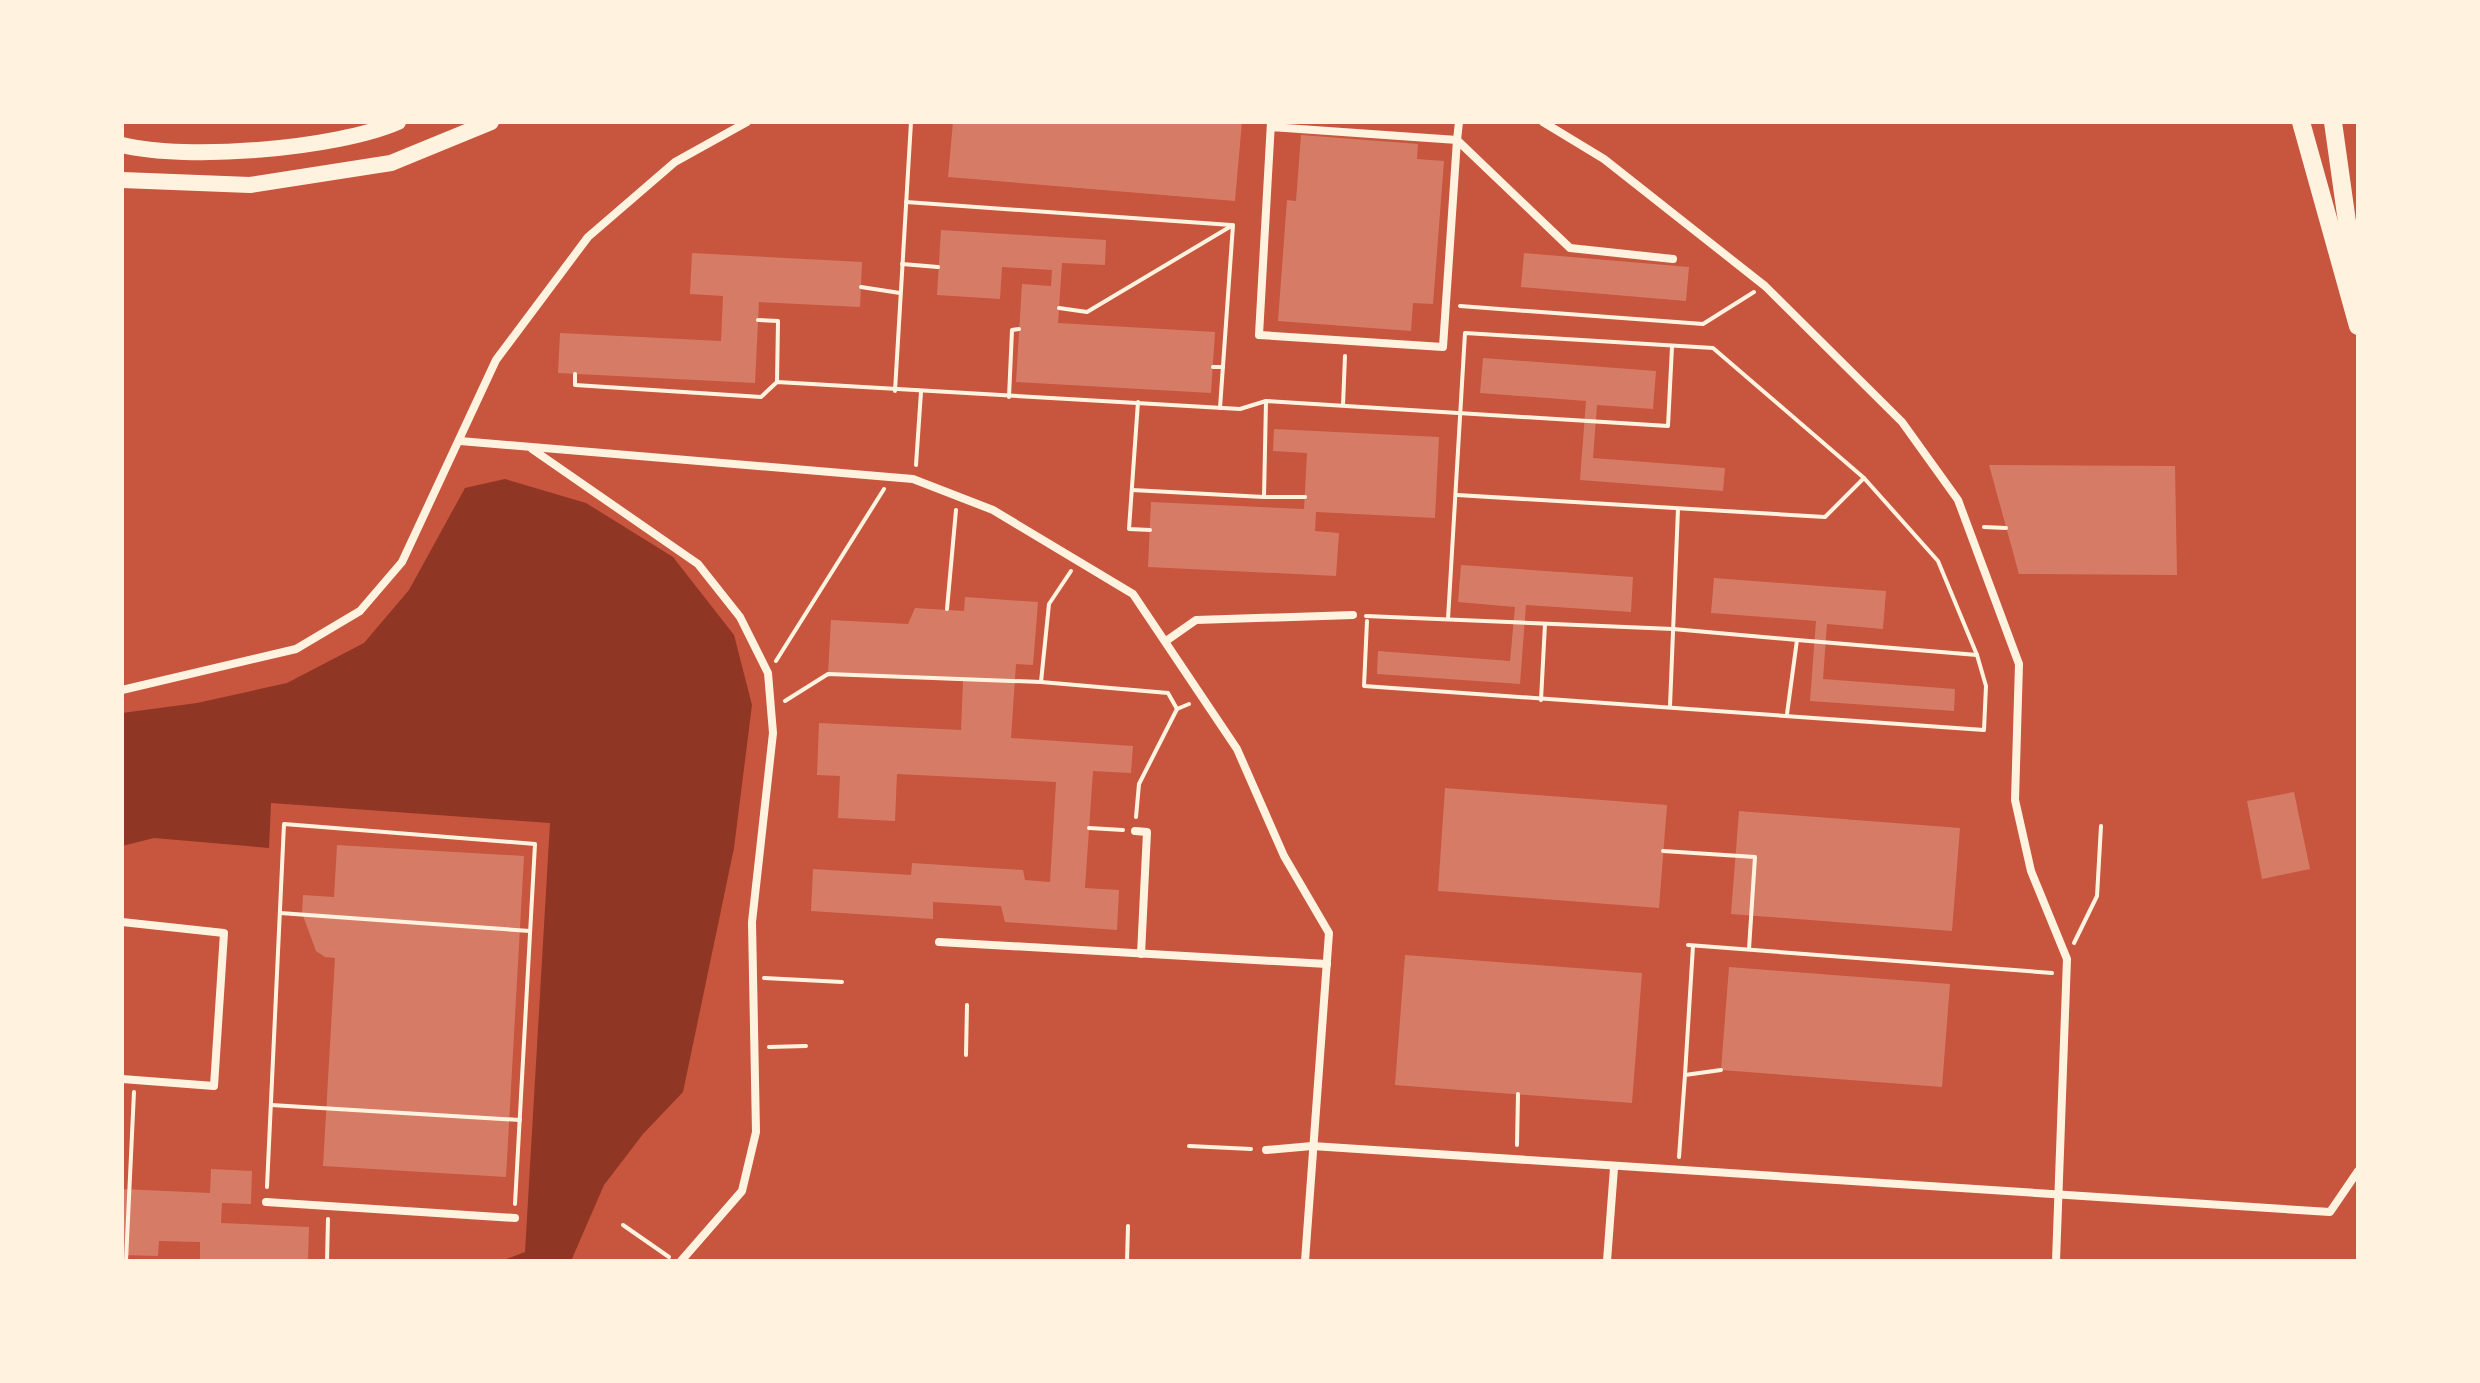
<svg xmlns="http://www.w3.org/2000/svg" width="2480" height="1383" font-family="'IBM Plex Sans',sans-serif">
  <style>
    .water { fill: #8f3625 }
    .building { fill: #d67c66 }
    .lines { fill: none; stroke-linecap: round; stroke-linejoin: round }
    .path { stroke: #fff3e0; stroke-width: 4 }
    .minor { stroke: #fff3e0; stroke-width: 8 }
    .trunk { stroke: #fff3e0; stroke-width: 16 }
    .motorway { stroke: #fff3e0; stroke-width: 18 }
  </style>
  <rect width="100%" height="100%" fill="#c8553d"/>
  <!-- water -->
  <path class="water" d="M505,479l81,24 87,54 61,78 18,70 -18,143 -51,244 -40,42 -39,51 -33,76h-70l24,-9 25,-429 -279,-20 -2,45 -115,-10 -32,8v-133l75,-10 90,-20 77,-40 45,-53 56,-102z"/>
  <!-- building -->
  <g class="building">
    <path d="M953,122h289l-7,79 -287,-24z"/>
    <path d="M1301,135l117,9 -1,15 27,2 -11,143 -20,-1 -2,28 -133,-10 9,-121 9,1z"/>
    <path d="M941,230l165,10 -1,25 -43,-2 -4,60 157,9 -4,61 -195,-11 6,-98 29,2 1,-16 -50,-3 -2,32 -63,-4z"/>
    <path d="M692,253l170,9 -2,45 -101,-5 -4,81 -197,-10 2,-40 161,8 2,-45 -33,-2z"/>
    <path d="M1524,253l165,14 -3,34 -165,-14z"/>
    <path d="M1483,358l173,13 -3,38 -56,-4 -4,53 132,10 -2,23 -143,-11 6,-79 -106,-8z"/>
    <path d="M1274,429l165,8 -4,81 -119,-6 -1,19 24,2 -3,43 -188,-9 3,-65 153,7 3,-56 -34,-2z"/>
    <path d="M1989,465l186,1 2,109 -158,-1z"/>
    <path d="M1461,565l172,12 -2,35 -105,-7 -6,79 -143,-10 1,-23 132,10 5,-54 -57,-5z"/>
    <path d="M1714,578l172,13 -3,38 -56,-5 -4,55 132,10 -1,22 -144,-10 6,-80 -105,-8z"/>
    <path d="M965,597l73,5 -5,63 -17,-1 -5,74 122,8 -2,27 -38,-2 -8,117 34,2 -2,40 -112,-8 -4,-16 -68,-4v17l-122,-8 2,-42 98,6 1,-12 111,7 2,10 25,2 6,-100 -159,-8 -2,47 -57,-3 2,-42 -23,-1 2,-52 142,7 2,-49 -135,-7 3,-54 77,4 7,-16 49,3z"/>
    <path d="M1445,788l222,17 -8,103 -221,-17z"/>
    <path d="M2294,792l16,77 -48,10 -15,-78z"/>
    <path d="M1739,811l221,17 -8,103 -221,-17z"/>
    <path d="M337,845l187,11 -18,321 -183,-11 12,-208 -10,-1 -9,-6 -14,-38 1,-18 31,2z"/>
    <path d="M1405,955l237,18 -10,130 -237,-18z"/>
    <path d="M1729,967l221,17 -8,103 -221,-17z"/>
    <path d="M211,1169l41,2 -1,33 -29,-1 -1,20 88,4 -1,34h-108v-19l-41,-1 -1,15 -36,-1v-66l88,4z"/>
  </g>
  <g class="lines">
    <!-- path -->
    <g class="path">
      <path d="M906,202l325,23"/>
      <path d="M902,264l36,3"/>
      <path d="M861,287l39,6"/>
      <path d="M1460,306l243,18 51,-32"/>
      <path d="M1059,308l28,4 146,-87 -13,183"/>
      <path d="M758,320l20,1 -1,61"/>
      <path d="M1213,367h10"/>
      <path d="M575,374v11l186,12 16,-15 463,27 26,-8 402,25 4,-79"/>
      <path d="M895,391l16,-269"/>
      <path d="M1009,397l3,-67 7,-1"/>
      <path d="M1138,402l-9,127 21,1"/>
      <path d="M1343,405l2,-49"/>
      <path d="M916,465l5,-73"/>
      <path d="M1132,490l132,7 2,-96"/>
      <path d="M1457,495l368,22 39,-39"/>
      <path d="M1264,497h41"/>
      <path d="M1984,527l22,1"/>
      <path d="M947,609l9,-99"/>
      <path d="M1366,616l307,13 124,11 -10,74"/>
      <path d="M1367,621l-3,65 620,44 2,-44 -9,-31 -39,-94 -74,-83 -151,-130 -248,-15 -17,286"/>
      <path d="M1797,640l180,15"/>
      <path d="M776,661l108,-172"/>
      <path d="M1041,682l8,-78 22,-33"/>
      <path d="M1541,700l4,-76"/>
      <path d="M785,701l43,-27 213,8 127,11 9,16"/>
      <path d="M1670,706l8,-197"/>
      <path d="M1136,817l3,-33 38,-75 12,-5"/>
      <path d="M1089,828l34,2"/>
      <path d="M1663,851l92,6 -6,92"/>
      <path d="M280,913l250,18"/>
      <path d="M2074,943l23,-47 4,-70"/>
      <path d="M1688,945l364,28"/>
      <path d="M764,978l78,4"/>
      <path d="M769,1047l37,-1"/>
      <path d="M966,1055l1,-50"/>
      <path d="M1685,1075l8,-129"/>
      <path d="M271,1105l249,15"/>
      <path d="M1517,1145l1,-51"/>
      <path d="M1189,1146l62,3"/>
      <path d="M1679,1157l6,-82 36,-5"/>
      <path d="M267,1187l17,-363 251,20 -20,360"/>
      <path d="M623,1225l46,32"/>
      <path d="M126,1261l8,-169"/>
      <path d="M327,1261l1,-42"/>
      <path d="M1127,1261l1,-35"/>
    </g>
    <!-- minor -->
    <g class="minor">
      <path d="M1459,122l-2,18 113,108 103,11"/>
      <path d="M1543,122l61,37 161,127 137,136 56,78 61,164 -4,136 16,71 36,88 -11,302"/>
      <path d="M1271,127l186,13 -14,207 -184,-12 12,-213"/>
      <path d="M460,441l453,38 80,31 140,84 104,155 47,107 45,77 -24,328"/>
      <path d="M532,449l166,115 42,53 28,56 5,60 -21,189 4,210 -14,59 -61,70"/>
      <path d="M1166,641l30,-21 157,-5"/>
      <path d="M122,690l174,-41 64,-38 42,-49 94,-202 92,-123 87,-75 72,-40"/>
      <path d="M1135,831l12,1 -6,122"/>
      <path d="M122,922l102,11 -10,153 -92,-7"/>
      <path d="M939,942l388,22"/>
      <path d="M1266,1150l46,-4 1018,66 28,-41"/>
      <path d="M266,1202l249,16"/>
      <path d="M1607,1261l7,-93"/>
    </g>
    <!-- trunk -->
    <g class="trunk">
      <path d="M122,145c65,16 214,4 276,-23"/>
      <path d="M122,180l128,5 141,-22 100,-41"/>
    </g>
    <!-- motorway -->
    <g class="motorway">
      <path d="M2301,122l57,204"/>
      <path d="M2333,122l23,164"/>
    </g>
  </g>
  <!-- border -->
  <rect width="2480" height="1383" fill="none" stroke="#fff3e0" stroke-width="248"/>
</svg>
